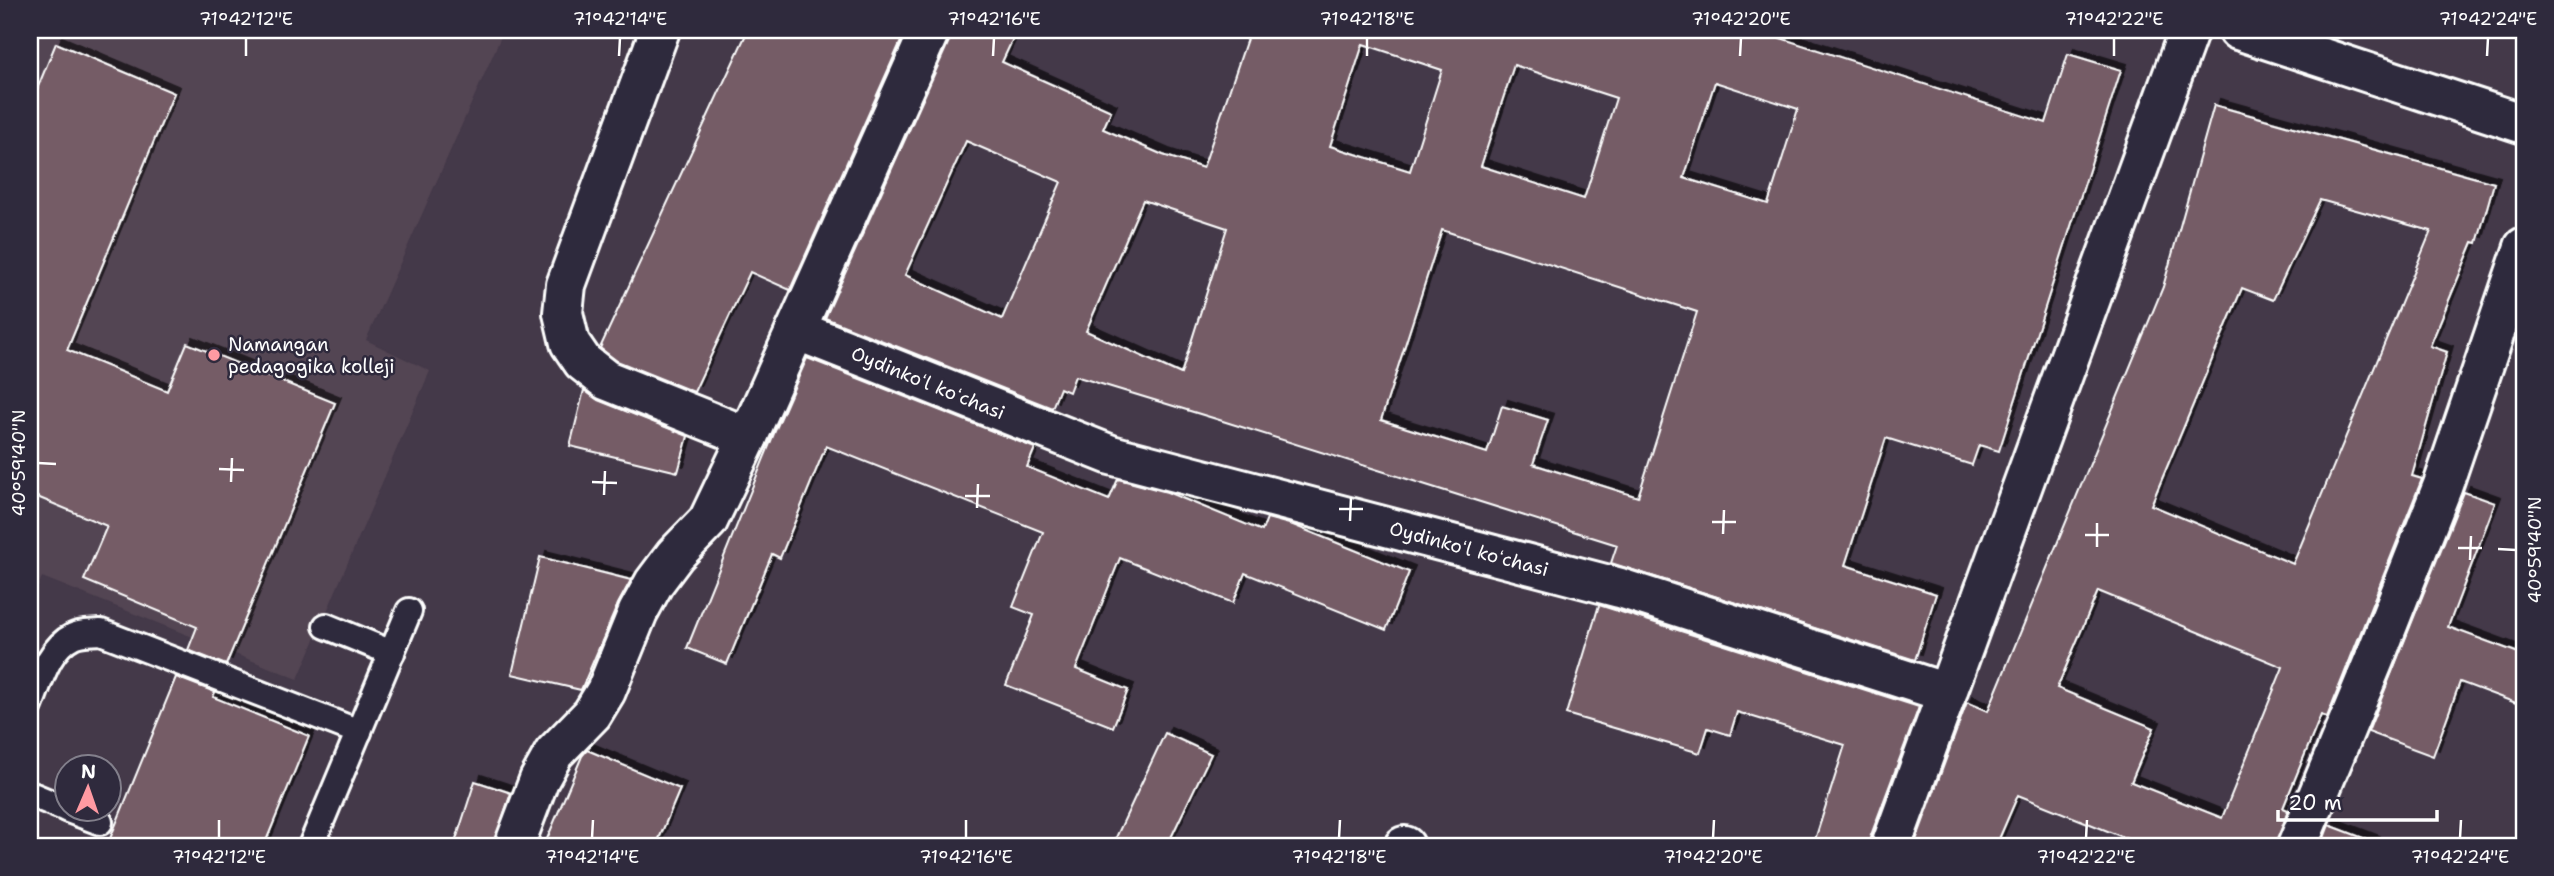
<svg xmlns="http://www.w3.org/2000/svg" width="2554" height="876" font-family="'Shantell Sans',sans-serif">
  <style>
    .built { fill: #524452 }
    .building { fill: #745c66; stroke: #fff; stroke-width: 2; fill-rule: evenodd; filter: url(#shadow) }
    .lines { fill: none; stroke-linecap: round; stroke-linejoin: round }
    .service-casing { stroke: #fff; stroke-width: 30 }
    .minor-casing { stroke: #fff; stroke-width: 44 }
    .service { stroke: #2f2a3d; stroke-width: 24 }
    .minor { stroke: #2f2a3d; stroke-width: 38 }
    .ticks { fill: none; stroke: #fff; stroke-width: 2.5 }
    .poi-dot { fill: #ff9aa2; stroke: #2f2a3d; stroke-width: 2.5 }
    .labels { text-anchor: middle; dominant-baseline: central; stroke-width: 5; stroke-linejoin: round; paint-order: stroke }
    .poi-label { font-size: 19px; fill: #fff; stroke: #2f2a3d; text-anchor: start }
    .street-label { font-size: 19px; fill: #fff; stroke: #2f2a3d }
    .neatline { fill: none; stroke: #fff; stroke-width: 2.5 }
    .ticks-label { font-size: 18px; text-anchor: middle; fill: #fff }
  </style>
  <defs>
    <filter id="shadow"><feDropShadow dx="6" dy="-6" stdDeviation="0" flood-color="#0009"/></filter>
  </defs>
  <rect width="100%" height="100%" fill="#443949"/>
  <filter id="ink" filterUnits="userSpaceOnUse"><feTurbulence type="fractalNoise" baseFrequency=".0143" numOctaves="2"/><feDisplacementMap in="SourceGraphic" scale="14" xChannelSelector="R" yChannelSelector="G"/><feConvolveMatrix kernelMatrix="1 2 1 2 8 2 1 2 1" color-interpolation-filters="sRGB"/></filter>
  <g filter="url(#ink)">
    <!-- built -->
    <path class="built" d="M30,30h474l-138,310 64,31 -132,308 -256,-102 -12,29z"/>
    <!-- building -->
    <g class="building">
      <path d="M748,30h158l-116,260 -40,-18 -56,120 -77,-31 -17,-13z"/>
      <path d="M952,30h65l-15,32 109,49 -8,18 60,26 40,13 47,-138h505l291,93 22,-69 53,16 -122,381 -20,-6 -7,20 -86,-27 -41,127 91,29 -21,66 -304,-97 6,-18 -404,-127 -138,-42 -6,16 -9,-4 -8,20 -227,-90 125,-279zM1363,44l79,26 -32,101 -80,-25zM1514,65l102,33 -32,101 -103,-33zM1715,82l83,27 -30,95 -84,-26zM966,141l95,41 -59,137 -97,-44zM1143,200l84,28 -46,146 -95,-43zM1442,230l255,82 -59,185 -105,-33 15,-44 -46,-14 -15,47 -106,-33z"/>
      <path d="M56,43l118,50 -107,257 100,41 20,-48 148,60 -109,262 -38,-15 9,-23 -113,-47 23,-54 -77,-32v-388z"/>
      <path d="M2214,105l280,78 -17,60 -4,-1 -43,104 17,6 -35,124 10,3 -95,238 -6,-2 -38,93 5,2 -12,36h-131l-127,-51 -22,51h-82l53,-144 21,9 175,-424zM2320,200l111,31 -138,333 -142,-59 91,-217 31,12zM2098,591l185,76 -61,151 -91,-36 23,-54 -97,-40z"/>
      <path d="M807,358l228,90 -8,19 82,33 9,-21 49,13 95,39 5,-13 26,7 116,47 -23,58 -141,-57 -12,30 -113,-45 -44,111 52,21 -15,37 -107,-42 28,-70 -21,-8 30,-75 -217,-86 -46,112 -8,-4 -45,110 -40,-16 88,-217z"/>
      <path d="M584,390l14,10 90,36 -10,36 -108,-26z"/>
      <path d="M2464,492l31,11 -47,124 76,28v51l-64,-24 -27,74 -65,-24z"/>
      <path d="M540,557l91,23 -13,24 -37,86 -69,-16z"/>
      <path d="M1599,605l320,102 -49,131v8h-57l32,-101 -108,-33 -7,23 -22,-7 -8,25 -134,-39z"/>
      <path d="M176,677l39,15 -2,5 96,39 -45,110h-157z"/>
      <path d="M1165,733l46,21 -44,92h-55z"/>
      <path d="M587,750l93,39 -24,57h-112l38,-90z"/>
      <path d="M475,781l36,12 -18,53h-39z"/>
      <path d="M2329,825l45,17 -1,4h-52z"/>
    </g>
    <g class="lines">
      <defs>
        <g id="service">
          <path d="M326,626l66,27"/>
          <path d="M30,706c10,-24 18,-58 43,-70 8,-4 19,-3 28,-4l258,100"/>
          <path d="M30,794l36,15"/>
          <path d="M68,810l32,12"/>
          <path d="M311,846l98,-235"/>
        </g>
        <g id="minor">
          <path d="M660,30l-94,255 -3,28 7,30 13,19 23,18 142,57"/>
          <path d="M2238,30l286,94"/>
          <path d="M796,330l315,125 509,133 327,105"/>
          <path d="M514,846l25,-66 15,-27 38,-39 14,-23 32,-79 16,-29 21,-28 33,-34 40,-84 182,-407"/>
          <path d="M1404,846h1"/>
          <path d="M1891,846l298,-816"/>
          <path d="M2297,846l77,-186 69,-175 81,-238"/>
        </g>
      </defs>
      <!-- service casing -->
      <use href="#service" class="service-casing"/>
      <!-- minor casing -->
      <use href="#minor" class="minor-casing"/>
      <!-- service -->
      <use href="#service" class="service"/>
      <!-- minor -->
      <use href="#minor" class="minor"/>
    </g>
  </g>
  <!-- ticks -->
  <path class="ticks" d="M246,56v-18M619,56l1,-18M993,56l1,-18M1367,56v-18M1740,56l1,-18M2114,56v-18M2487,56l1,-18M38,463l18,1M219,469l25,1M231,482l1,-24M592,482l25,1M604,495l1,-24M965,496h25M977,508l1,-24M1339,509h24M1350,521l1,-24M1712,522h24M1723,534l1,-24M2085,535h24M2097,547v-24M2458,548h24M2498,549l18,1M2470,560l1,-24M219,838v-18M592,838l1,-18M966,838v-18M1339,838l1,-18M1713,838l1,-18M2086,838l1,-18M2460,838l1,-18"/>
  <!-- markers -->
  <circle class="poi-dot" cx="214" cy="355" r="7"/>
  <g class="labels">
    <!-- poi labels -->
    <g class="poi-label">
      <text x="228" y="344">Namangan<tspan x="228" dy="22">pedagogika kolleji</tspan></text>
    </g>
    <!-- street labels -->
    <g class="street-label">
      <text transform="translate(928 383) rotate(22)">Oydinkoʻl koʻchasi</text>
      <text transform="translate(1469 549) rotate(15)">Oydinkoʻl koʻchasi</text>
    </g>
  </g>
  <!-- margin -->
  <rect width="2554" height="876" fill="none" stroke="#2f2a3d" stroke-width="77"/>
  <!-- north arrow -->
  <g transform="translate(88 788) rotate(2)"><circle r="33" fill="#2f2a3d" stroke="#827f8b" stroke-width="2"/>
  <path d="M0-5L12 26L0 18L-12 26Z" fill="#ff9aa2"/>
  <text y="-10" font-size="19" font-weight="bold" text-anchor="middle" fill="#ffffff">N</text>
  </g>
  <!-- scale -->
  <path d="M2278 810v10h159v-10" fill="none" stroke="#ffffff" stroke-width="3.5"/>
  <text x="2288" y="810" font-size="21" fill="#ffffff" stroke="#2f2a3d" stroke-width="5" paint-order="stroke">20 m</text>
  <rect x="38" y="38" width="2478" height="800" class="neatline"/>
  <g class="ticks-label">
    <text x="246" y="25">71°42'12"E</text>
    <text x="620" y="25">71°42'14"E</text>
    <text x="994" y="25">71°42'16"E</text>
    <text x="1367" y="25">71°42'18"E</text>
    <text x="1741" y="25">71°42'20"E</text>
    <text x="2114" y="25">71°42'22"E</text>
    <text x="2488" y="25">71°42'24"E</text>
    <text transform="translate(19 463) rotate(-90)" y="6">40°59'40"N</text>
    <text transform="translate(2535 550) rotate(-90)" y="6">40°59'40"N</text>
    <text x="219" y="863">71°42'12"E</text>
    <text x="592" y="863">71°42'14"E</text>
    <text x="966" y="863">71°42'16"E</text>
    <text x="1339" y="863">71°42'18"E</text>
    <text x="1713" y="863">71°42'20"E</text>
    <text x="2086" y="863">71°42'22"E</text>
    <text x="2460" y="863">71°42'24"E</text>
  </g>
</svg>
